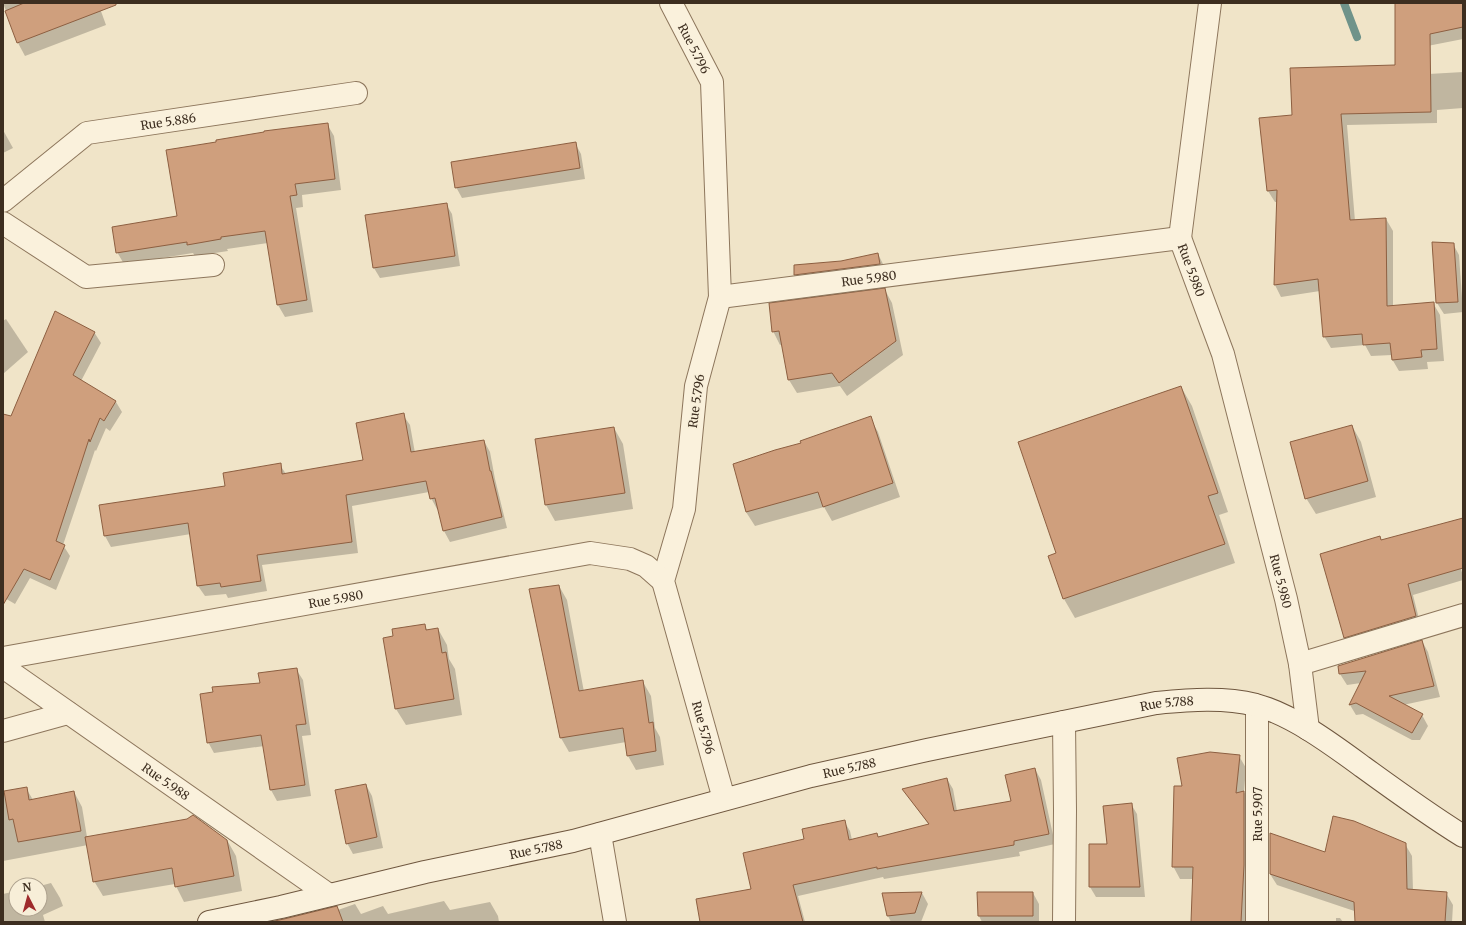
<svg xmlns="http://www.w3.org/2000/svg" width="1466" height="925" font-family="Merriweather,serif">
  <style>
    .shadow { fill: #0003 }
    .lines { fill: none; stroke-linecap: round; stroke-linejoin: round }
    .stream { stroke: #6f938a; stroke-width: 8 }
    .building { fill: #cf9f7d; stroke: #8d5f41 }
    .street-casing { stroke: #8d765c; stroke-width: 24 }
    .secondary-casing { stroke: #6f573f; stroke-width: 24 }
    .street { stroke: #faf1dc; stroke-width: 22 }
    .secondary { stroke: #faf1dc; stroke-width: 22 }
    .labels { text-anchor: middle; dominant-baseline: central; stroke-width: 3; stroke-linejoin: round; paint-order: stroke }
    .street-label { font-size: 12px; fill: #3d2e20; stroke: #f7eed8 }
  </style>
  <rect width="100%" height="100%" fill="#f0e4c8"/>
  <!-- shadow -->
  <g class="shadow">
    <path d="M3,3h95l8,22 -81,31 -7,-13z"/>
    <path d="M1396,3h67v36l-61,12z"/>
    <path d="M1463,72v36l-26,2v13l-90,2 8,96 31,-2 7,12v75l40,-3 7,12 4,46 -17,1 1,7 -29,2 -7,-12v-4l-21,1 -6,-11 -34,3 -7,-12 -4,-45 -39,6 -6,-12 3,-83h-3l-7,-11 25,-75 -1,-34z"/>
    <path d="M327,124l7,12 7,54 -39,5 1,12 -7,1 17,104 -28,5 -7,-12 -10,-62 -41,6 1,2 -33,5 -2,-3 -69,11 -7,-12 61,-35z"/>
    <path d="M3,130l10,18 -10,5z"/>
    <path d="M575,143l6,11 4,25 -123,19 -6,-11z"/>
    <path d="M446,204l6,10 8,52 -80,12 -6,-10 -8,-52z"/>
    <path d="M1453,244l6,11 4,57 -19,2 -7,-11z"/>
    <path d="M878,254l8,16 -82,20 -9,-15 46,-13z"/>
    <path d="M885,290l7,13 11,52 -56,41 -7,-10 -43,7 -8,-13 -6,-36 -3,1 -7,-14z"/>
    <path d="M6,319l22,33 -25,22v-53z"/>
    <path d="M94,332l7,11 -20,38 35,21 6,10 -12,19 -4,-3 -10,23 -1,-1 -32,95 7,11 -14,34 -26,-12 -15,26 -12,-7v-182l8,3z"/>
    <path d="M1181,387l11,19 36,106 -9,3 16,48 -160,55 -11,-19 -14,-43 7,-2z"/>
    <path d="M403,415l7,10 5,28 69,-12 6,11 5,27 12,49 -57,14 -6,-11 -5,-22h-2l-6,-11 -2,-6 -77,14 6,47 -96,12 5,26 -39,7 -2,-4 -21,2 -7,-10 -7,-52 -80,13 -6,-11 -5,-30 126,-19 54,-22 6,9 78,-13z"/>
    <path d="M870,418l8,14 22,65 -68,24 -8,-14 -69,19 -9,-14 -12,-47 68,-21z"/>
    <path d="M1352,426l9,16 15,55 -60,17 -10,-16z"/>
    <path d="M614,428l9,16 10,65 -78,12 -9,-16 -10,-65z"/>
    <path d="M1451,534l12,42v4l-50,15 8,32 -69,21 -7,-11 35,-100 2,4z"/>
    <path d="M559,586l8,14 17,92 59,-10 8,14 4,32 5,9 4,28 -28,5 -8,-14 -2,-14 -57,10 -8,-14 -30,-148z"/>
    <path d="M424,625l4,6 10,-2 9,16 2,14 6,10 7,46 -56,10 -10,-16 -2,-72z"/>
    <path d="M1422,641l6,11 12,45 -37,8 19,10 6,11 -8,14h-8l-49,-26 -7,1 -6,-10 11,-22 -14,2 -7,-11z"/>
    <path d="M296,669l7,11 8,55 -9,1 9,60 -34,5 -6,-11 -7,-44 -50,7 -6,-11 6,-49 47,-9z"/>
    <path d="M1239,756l7,12 -2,24 7,12 -2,118h-57l2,-43h-14l-7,-13 11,-79z"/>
    <path d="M1035,769l6,11 14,64 -36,8 1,4 -136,23 -1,-2 -85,19 7,26h-104l51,-33 53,-49 39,-19 6,10 2,9 26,-3 51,-12 -19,-26 -6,-10 43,-10 6,10 4,22 55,-9z"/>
    <path d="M366,785l6,11 11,52 -30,6 -6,-11z"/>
    <path d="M26,788l7,12 41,-8 8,15 5,30 140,3 9,16 6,35 -58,11 -9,-18 -72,12 -9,-15 -6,-36 -85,16v-68z"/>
    <path d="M1131,804l6,10 8,83h-49l-6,-10 18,-42z"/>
    <path d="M1405,844l7,12 1,35 33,2 7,12 -1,17h-65l-110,-37 -7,-11 56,-21z"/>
    <path d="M51,883l9,15 3,8 -20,9 2,7h-42v-28l13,-3v18h24v-23z"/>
    <path d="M922,893l6,11 -7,18h-30l-3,-6 -5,-22z"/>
    <path d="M978,893h55l6,11v18h-57l-3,-6z"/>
    <path d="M444,901l6,9 40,-8 8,14 1,6h-224l63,-12 17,-6 6,10 22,-8 5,8z"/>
    <path d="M1336,918h4l3,4h-7z"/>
  </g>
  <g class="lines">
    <!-- stream -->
    <path class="stream" d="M1344,3l13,34"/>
  </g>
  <!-- building -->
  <g class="building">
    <path d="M24,3h92v2l-99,38 -12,-32z"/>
    <path d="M1395,3h68v24l-33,7 1,78 -90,2 9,106 36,-2 1,88 47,-4 3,47 -16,1 1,7 -30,3 -2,-17 -27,2 -1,-11 -39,3 -5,-58 -44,6 3,-95 -10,1 -8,-73 33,-3 -2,-47 105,-3z"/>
    <path d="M328,123l7,56 -40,5 2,11 -7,1 17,104 -30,5 -12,-74 -44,6v2l-34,6v-3l-71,11 -4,-26 65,-11 -11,-66 50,-8v-2l48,-8v-1z"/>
    <path d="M576,142l4,26 -125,20 -4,-26z"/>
    <path d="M447,203l8,53 -82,12 -8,-53z"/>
    <path d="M1432,242l22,1 4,59 -22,1z"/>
    <path d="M878,253l2,11 -86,11v-10l47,-4z"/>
    <path d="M885,288l11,53 -57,42 -7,-10 -44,7 -9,-49 -7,1 -3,-29z"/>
    <path d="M55,311l40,21 -22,43 43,26 -12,20 -4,-3 -10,24 -1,-3 -33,102 9,4 -15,35 -26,-11 -21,36v-191l8,2z"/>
    <path d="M1181,386l37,107 -10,3 17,48 -162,55 -15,-43 8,-3 -38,-111z"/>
    <path d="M404,413l7,39 73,-12 6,31h1l11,46 -59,14 -8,-33 -5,1 -4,-18 -80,14 6,47 -95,13 4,26 -40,6 -1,-4 -23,3 -9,-63 -84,13 -5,-31 126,-19 -2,-13 58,-10 1,11 81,-14 -7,-37z"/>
    <path d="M871,416l22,67 -70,24 -5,-15 -72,20 -13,-48 42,-14 26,-7 -1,-2z"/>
    <path d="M1352,425l16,56 -63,18 -15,-57z"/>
    <path d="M614,427l11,66 -80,12 -10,-66z"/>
    <path d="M1463,518v50l-55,16 8,32 -72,22 -24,-84 60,-18 1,4z"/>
    <path d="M559,585l20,106 64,-11 6,43 4,-1 3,29 -29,5 -4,-28 -63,10 -31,-149z"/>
    <path d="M425,624l1,6 12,-2 4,25 4,-1 8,47 -59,10 -12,-71 10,-2 -1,-7z"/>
    <path d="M1422,640l12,46 -45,10 34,18 -11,19 -56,-30 -7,2 17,-34 -27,3 -1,-8z"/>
    <path d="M297,668l9,56 -10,1 9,60 -35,5 -9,-55 -54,8 -7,-49 13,-2 -1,-5 48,-4 -2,-10z"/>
    <path d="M1210,752l30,3 -4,38 8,-2v74l-3,57h-50l2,-55h-21l2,-81h8l-5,-28z"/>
    <path d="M1035,768l14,66 -35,7v4l-137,24v-2l-84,18 10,37h-103l-4,-23 55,-10 -8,-36 61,-14 -2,-10 43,-9 4,20 28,-7 1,4 51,-13 -27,-35 45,-11 7,33 57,-10 -6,-26z"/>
    <path d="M366,784l11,53 -31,7 -11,-54z"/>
    <path d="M27,787l2,13 45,-9 7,40 -63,11 -5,-23 -4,1 -5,-29z"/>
    <path d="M1132,803l8,84h-51v-43h18l-4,-38z"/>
    <path d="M193,815l34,25 7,36 -59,11 -3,-19 -79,14 -8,-45 102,-18z"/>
    <path d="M1333,816l21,5 52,22 1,46 40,3 -2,30h-90l-1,-20 -84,-28v-41l55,19z"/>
    <path d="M922,892l-7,21 -28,3 -5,-23z"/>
    <path d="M977,892h56v24h-55z"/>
    <path d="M337,906l6,16h-73l14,-3z"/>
  </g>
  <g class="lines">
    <defs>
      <g id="street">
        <path id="s1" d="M671,3l41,79 8,215 -24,89 -12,123 -21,72 61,218"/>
        <path id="s2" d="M3,201l84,-68 269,-40"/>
        <path d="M3,223l83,54 127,-12"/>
        <path d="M1180,238l30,-235"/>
        <path id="s3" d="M720,297l460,-59 43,116 32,125 31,120 14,65 8,65"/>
        <path id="s4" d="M3,658l587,-105 40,6 16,7 17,15"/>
        <path d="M1300,664l163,-49"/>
        <path id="s5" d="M3,667l326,228"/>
        <path d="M3,731l65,-18"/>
        <path d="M600,834l15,88"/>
        <path d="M1064,922l1,-112 -1,-88"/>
        <path d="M1257,922v-216"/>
      </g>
      <g id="secondary">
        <path id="s6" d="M209,922l72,-15 144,-35 148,-31 238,-65 116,-26 229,-47c34,-3 67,-6 100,2 37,10 77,40 107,62 33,24 66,48 100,69"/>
      </g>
    </defs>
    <!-- street casing -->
    <use href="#street" class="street-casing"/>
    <!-- secondary casing -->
    <use href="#secondary" class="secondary-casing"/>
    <!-- street -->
    <use href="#street" class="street"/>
    <!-- secondary -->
    <use href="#secondary" class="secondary"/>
  </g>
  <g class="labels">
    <!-- street labels -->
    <g class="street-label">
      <text stroke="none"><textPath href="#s1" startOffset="51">Rue 5.796</textPath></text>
      <text stroke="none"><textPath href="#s2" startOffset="190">Rue 5.886</textPath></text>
      <text stroke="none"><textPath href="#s3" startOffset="498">Rue 5.980</textPath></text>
      <text stroke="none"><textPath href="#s3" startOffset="150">Rue 5.980</textPath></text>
      <text transform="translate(696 401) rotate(-82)">Rue 5.796</text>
      <text stroke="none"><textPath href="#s3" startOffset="822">Rue 5.980</textPath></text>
      <text stroke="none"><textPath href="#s4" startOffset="338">Rue 5.980</textPath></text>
      <text stroke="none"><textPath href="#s6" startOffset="983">Rue 5.788</textPath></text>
      <text stroke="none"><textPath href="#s1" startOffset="747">Rue 5.796</textPath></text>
      <text stroke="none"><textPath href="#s6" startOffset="659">Rue 5.788</textPath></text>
      <text stroke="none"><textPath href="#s5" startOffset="199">Rue 5.988</textPath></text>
      <text transform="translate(1257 814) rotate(-90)">Rue 5.907</text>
      <text stroke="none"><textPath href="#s6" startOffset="335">Rue 5.788</textPath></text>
    </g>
  </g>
  <!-- border -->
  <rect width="1466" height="925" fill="none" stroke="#3d2e20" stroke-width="8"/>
  <!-- north arrow -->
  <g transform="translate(28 897) rotate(354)"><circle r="19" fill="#f7eed8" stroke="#ada18e"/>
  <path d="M0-3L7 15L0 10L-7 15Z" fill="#9e2a2b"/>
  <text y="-6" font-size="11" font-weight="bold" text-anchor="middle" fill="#3d2e20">N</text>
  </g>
</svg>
